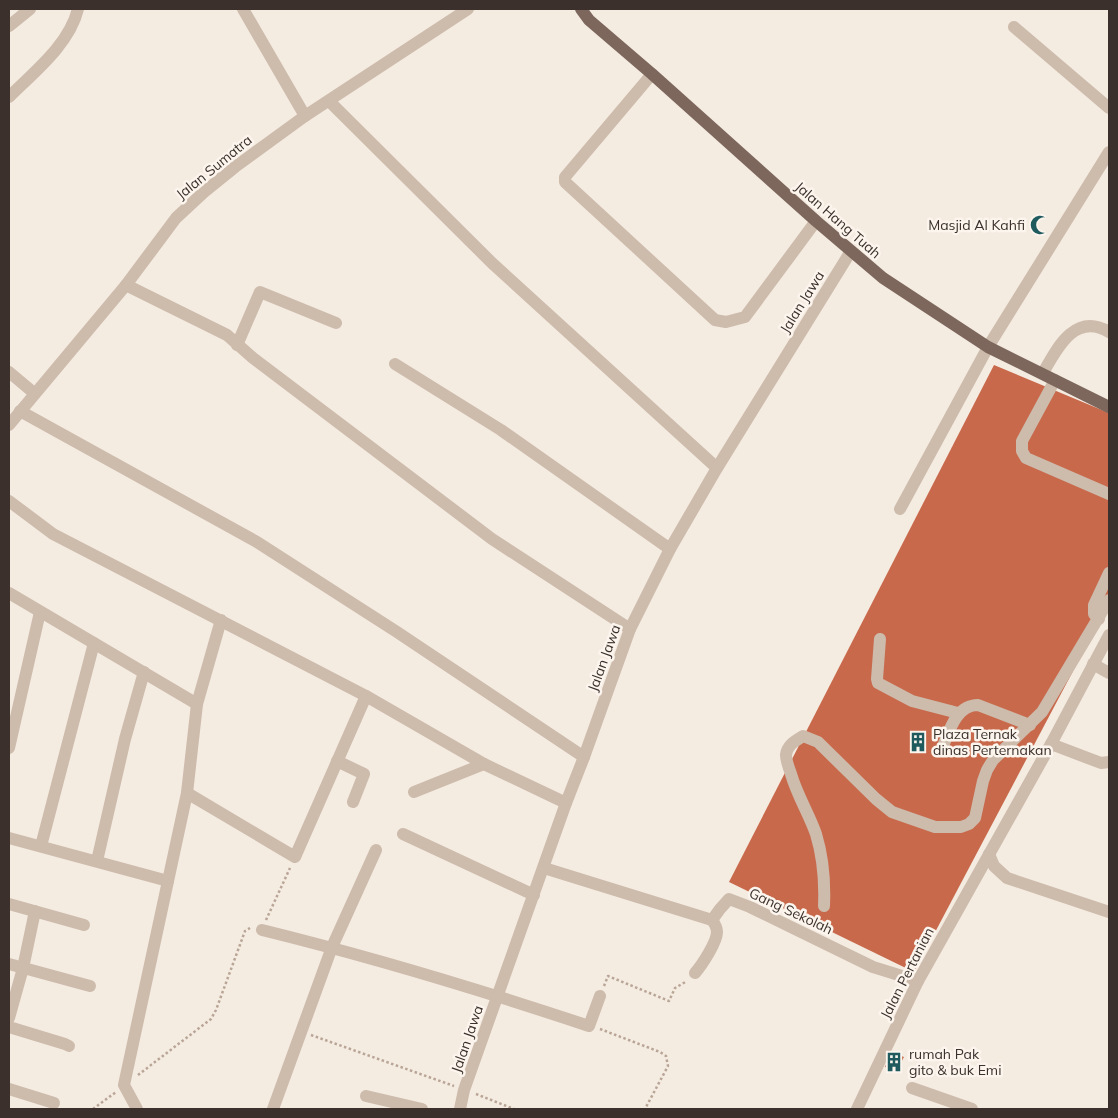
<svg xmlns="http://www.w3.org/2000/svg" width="1118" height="1118" font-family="Mulish,sans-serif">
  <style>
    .building { fill: #c8694b }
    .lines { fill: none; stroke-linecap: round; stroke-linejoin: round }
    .path { stroke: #b9a596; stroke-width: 2.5; stroke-dasharray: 2.5 2.5; stroke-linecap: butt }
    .minor { stroke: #cdbbac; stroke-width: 12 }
    .major { stroke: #7d675c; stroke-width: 12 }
    .labels { text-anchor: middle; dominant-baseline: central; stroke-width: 5; stroke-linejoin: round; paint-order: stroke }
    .street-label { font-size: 14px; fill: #3b302b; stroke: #fbf5ee }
    .poi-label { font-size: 14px; fill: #3b302b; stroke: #fbf5ee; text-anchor: start }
  </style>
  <rect width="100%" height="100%" fill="#f4ebe1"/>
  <!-- building -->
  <g class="building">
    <path d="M994,365l115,48v190l-195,369 -185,-90z"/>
    <path d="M891,1052l13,5 -7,13 -12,-3z"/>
  </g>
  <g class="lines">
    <!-- path -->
    <g class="path">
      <path d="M266,920l24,-52"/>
      <path d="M604,986l4,-10 61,25 6,-13 12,-7"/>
      <path d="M600,1029l60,23 6,4 2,10 -23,43"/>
      <path d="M311,1035l143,51"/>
      <path d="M138,1075l73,-56 5,-9 29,-79 5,-3"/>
      <path d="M476,1094l38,15"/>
      <path d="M93,1109l23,-17"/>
    </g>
    <!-- minor -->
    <g class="minor">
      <path d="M243,9l62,107"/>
      <path d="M9,26l21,-17"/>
      <path d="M1014,27l95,81"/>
      <path d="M652,74l-87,103v5l150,138 11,2 19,-5 71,-96"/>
      <path d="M9,97c25,-25 60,-52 69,-88"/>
      <path d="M329,101l163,162 225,205"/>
      <path d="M126,285l101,50 26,23 239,181 138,90"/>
      <path d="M237,345l23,-53 76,31"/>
      <path d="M395,364l106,66 169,119"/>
      <path d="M9,372l25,21"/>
      <path d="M1043,373c14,-25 32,-61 66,-41"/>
      <path d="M1055,380l-33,61v10l4,7 83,36"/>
      <path d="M20,411l237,131 140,90 187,125"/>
      <path d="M9,425l117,-140 50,-67 28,-26 31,-25 70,-51 163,-107"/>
      <path d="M9,501l44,33 313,162 118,68 82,39"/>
      <path d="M900,509l88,-162 121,-195"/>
      <path d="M9,593l188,111"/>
      <path d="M1099,619l-5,-5v-9l15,-32"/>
      <path d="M880,639l-3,40 1,4 34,18 46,12"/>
      <path d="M1093,664l16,9"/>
      <path d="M1051,744l50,19 8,-1"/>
      <path d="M9,748l31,-136"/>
      <path d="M941,751c8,-18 14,-46 37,-46l52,20"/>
      <path d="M337,761l27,13 -11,28"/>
      <path d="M414,792l70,-28"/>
      <path d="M187,793l108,64 71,-161"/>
      <path d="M403,834l131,61"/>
      <path d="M9,838l159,43"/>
      <path d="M41,846l53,-203"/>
      <path d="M989,854l5,12 13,12 102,34"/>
      <path d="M97,861l28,-122 19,-67"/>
      <path d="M544,868l168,52 8,-11 9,-10 21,8 123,60 45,14"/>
      <path d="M9,904l75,21"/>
      <path d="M824,906c1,-23 -1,-49 -8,-72 -7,-20 -19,-39 -25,-60 -2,-6 -5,-13 -5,-19 1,-10 9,-14 17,-19l15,6 58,57 16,13 43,15h26l8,-3 6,-6 8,-37 4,-11 6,-10 49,-48 67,-112"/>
      <path d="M262,930c110,27 219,60 327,96l11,-30"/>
      <path d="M9,964l81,22"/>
      <path d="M695,973c7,-8 22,-31 22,-41 0,-5 -2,-8 -5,-12"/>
      <path d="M9,1018l14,-50 12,-57"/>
      <path d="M9,1027l56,17 4,2"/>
      <path d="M912,1088l60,21"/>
      <path d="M9,1089l45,14"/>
      <path d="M366,1096l56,13"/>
      <path d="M137,1109l-13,-24 63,-292 10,-89 24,-84"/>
      <path d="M273,1109l59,-162 44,-97"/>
      <path d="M460,1109l4,-19 102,-287 18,-46 46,-128 40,-80 47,-81 134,-217"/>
      <path d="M857,1109l61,-128 133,-237 58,-109"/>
    </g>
    <!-- major -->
    <path class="major" d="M581,9l8,11 63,54 164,147 67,57 105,69 121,60"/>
  </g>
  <!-- icons -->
  <defs>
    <symbol id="mosque-bare" viewBox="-9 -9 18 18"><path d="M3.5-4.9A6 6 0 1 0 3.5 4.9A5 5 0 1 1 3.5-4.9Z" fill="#1f5a5e" stroke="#fbf5ee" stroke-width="2.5" paint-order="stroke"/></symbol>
    <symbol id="building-bare" viewBox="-9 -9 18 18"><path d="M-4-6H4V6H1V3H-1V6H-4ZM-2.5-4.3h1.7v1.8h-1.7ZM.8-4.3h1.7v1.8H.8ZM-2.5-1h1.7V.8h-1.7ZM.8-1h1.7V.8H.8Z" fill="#1f5a5e" stroke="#fbf5ee" stroke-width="2.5" paint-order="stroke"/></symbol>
  </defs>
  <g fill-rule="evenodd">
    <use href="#mosque-bare" x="1026" y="211" width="28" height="28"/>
    <use href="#building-bare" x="904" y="728" width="28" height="28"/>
    <use href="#building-bare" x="880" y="1048" width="28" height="28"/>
  </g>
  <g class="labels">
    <!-- street labels -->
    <g class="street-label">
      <text transform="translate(214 167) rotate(-39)">Jalan Sumatra</text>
      <text transform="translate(838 220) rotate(41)">Jalan Hang Tuah</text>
      <text transform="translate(802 302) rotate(-58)">Jalan Jawa</text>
      <text transform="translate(604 658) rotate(-70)">Jalan Jawa</text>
      <text transform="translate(791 911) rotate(25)">Gang Sekolah</text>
      <text transform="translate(907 973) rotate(-63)">Jalan Pertanian</text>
      <text transform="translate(467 1039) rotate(-71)">Jalan Jawa</text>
    </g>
    <!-- poi labels -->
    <g class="poi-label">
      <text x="1025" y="225" text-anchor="end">Masjid Al Kahfi</text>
      <text x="933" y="734">Plaza Ternak<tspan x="933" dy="16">dinas Perternakan</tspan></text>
      <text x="909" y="1054">rumah Pak<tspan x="909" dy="16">gito &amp; buk Emi</tspan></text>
    </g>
  </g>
  <!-- border -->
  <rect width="1118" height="1118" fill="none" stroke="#3b302b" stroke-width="20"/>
</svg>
